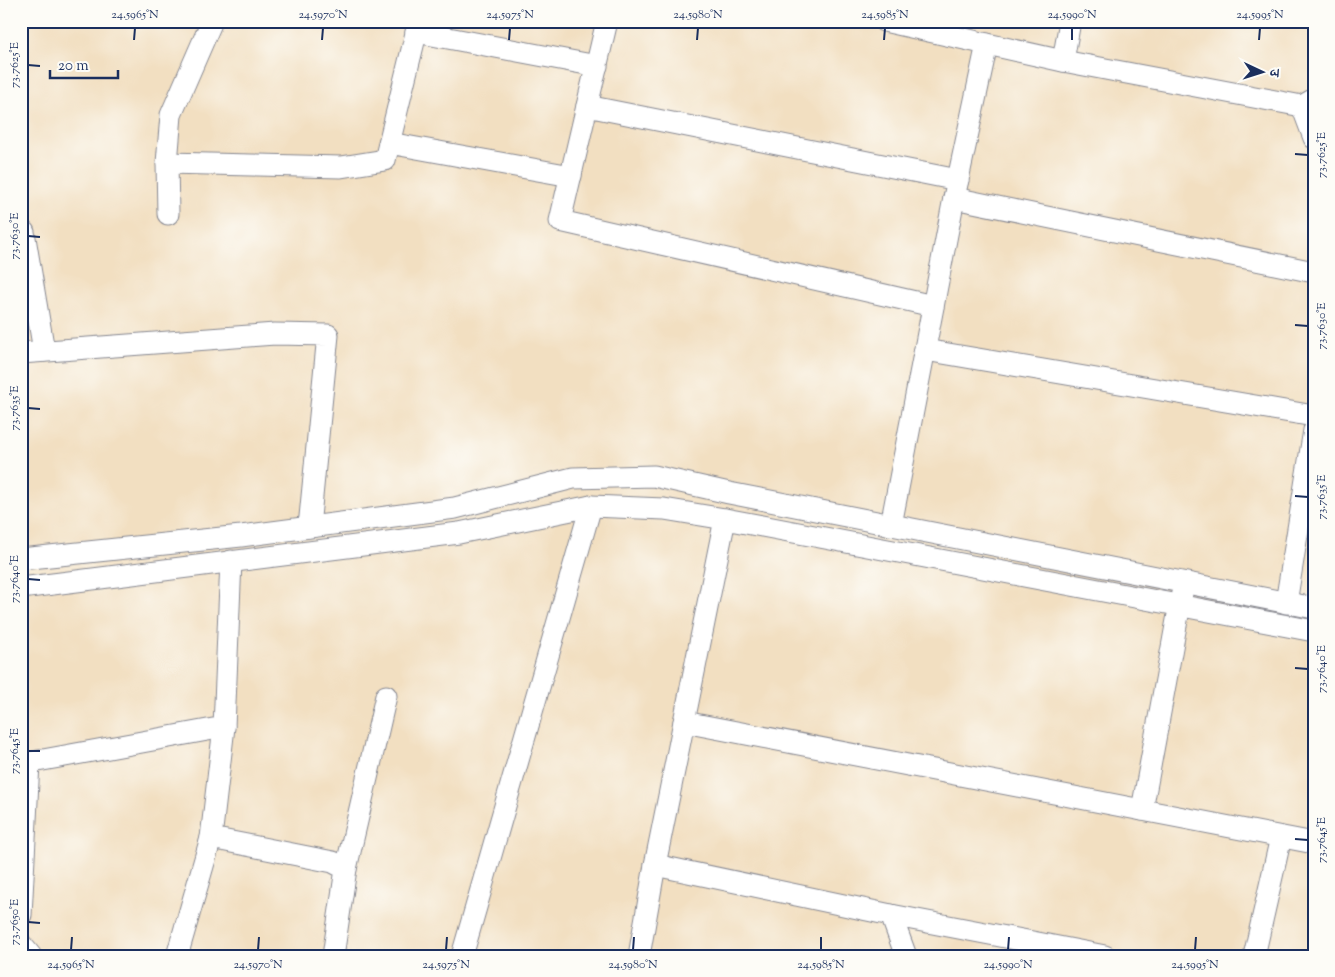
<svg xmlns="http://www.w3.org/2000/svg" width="1335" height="977" font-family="'Sorts Mill Goudy','Noto Serif Devanagari',serif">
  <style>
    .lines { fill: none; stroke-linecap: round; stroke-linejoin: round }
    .minor-casing { stroke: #868790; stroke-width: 23 }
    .minor { stroke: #fff; stroke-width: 21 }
    .ticks { fill: none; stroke: #1b2f5e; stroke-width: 2 }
    .neatline { fill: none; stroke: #1b2f5e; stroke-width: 2 }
    .ticks-label { font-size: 12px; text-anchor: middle; fill: #1b2f5e }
  </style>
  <rect width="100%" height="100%" fill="#fdfcf7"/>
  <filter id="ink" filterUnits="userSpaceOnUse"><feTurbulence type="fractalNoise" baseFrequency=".02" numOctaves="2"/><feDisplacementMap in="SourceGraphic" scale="10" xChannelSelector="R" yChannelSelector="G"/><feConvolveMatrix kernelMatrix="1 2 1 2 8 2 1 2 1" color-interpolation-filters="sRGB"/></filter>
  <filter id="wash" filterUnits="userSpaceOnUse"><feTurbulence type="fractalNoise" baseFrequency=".0096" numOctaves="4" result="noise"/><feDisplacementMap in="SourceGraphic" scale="20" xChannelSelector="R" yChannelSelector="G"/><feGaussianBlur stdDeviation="1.12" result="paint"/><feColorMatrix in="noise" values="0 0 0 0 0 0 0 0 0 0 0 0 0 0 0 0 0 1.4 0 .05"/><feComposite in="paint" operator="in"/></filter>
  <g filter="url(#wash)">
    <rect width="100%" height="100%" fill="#f2dfc1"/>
  </g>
  <g filter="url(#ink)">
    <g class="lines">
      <defs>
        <g id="minor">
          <path d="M607,21l-47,200 373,85"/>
          <path d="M884,21l179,40 239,45 12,-7"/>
          <path d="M416,32l181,34"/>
          <path d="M1063,61l7,-40"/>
          <path d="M587,106l371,74"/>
          <path d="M1302,106l12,32"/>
          <path d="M389,143l182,33"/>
          <path d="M167,163l174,4 44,-7 34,-139"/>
          <path d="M954,198l360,74"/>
          <path d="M168,214l-1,-51 4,-48 41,-94"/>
          <path d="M24,232l20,119"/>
          <path d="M925,350l389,66"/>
          <path d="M21,353l254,-19 53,1 -19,192"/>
          <path d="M891,525l63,-327 33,-154"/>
          <path d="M21,559l220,-23 214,-28 118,-30 81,-2 75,17 585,115"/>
          <path d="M21,588l438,-55 132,-27 73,3 61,10 589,112"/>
          <path d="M1286,603l28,-173"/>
          <path d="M684,722l630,121"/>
          <path d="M224,727l-13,111 122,24 13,7 -13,87"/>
          <path d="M21,764l203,-37 7,-166"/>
          <path d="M1142,810l40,-217"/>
          <path d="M655,865l236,50 15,41"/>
          <path d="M346,869l40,-173"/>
          <path d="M21,915l8,-152"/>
          <path d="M891,915l214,41"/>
          <path d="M21,944l10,12"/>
          <path d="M177,956l34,-118"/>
          <path d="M462,956l129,-450"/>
          <path d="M639,956l16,-91 70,-346"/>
          <path d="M1254,956l27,-119"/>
        </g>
      </defs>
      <!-- minor casing -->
      <use href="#minor" class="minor-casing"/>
      <!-- minor -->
      <use href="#minor" class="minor"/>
    </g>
  </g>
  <!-- ticks -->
  <path class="ticks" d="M134,40l1,-12M322,40l1,-12M509,40l1,-12M697,40l1,-12M884,40l1,-12M1072,40v-12M1259,40l1,-12M28,65l12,1M1295,154l13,1M28,236l12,1M1295,325l13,1M28,408l12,1M1295,496l13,1M28,579l12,1M1295,668l13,1M28,751h12M1295,839l13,1M28,922l12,1M71,950l1,-13M258,950l1,-13M446,950l1,-13M633,950l1,-13M821,950v-13M1008,950l1,-13M1195,950l1,-13"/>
  <!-- margin -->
  <rect width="1335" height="977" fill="none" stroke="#fdfcf7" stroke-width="55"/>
  <!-- north arrow -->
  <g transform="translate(1262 72) rotate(94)" stroke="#fdfcf7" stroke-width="4" paint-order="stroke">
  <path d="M0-4L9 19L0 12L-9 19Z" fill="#1b2f5e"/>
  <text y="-8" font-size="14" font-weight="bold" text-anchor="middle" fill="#1b2f5e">उ</text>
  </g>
  <!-- scale -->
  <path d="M50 70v8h68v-8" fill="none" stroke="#1b2f5e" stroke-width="2.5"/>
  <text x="58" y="70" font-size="15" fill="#1b2f5e" stroke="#fdfcf7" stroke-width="4" paint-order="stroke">20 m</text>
  <rect x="28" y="28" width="1280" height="922" class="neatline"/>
  <g class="ticks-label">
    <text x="135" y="18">24.5965°N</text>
    <text x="323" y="18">24.5970°N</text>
    <text x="510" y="18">24.5975°N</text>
    <text x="698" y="18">24.5980°N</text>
    <text x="885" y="18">24.5985°N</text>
    <text x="1072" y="18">24.5990°N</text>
    <text x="1260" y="18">24.5995°N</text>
    <text transform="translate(14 65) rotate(-90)" y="4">73.7625°E</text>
    <text transform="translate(1321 155) rotate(-90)" y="4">73.7625°E</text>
    <text transform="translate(14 236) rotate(-90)" y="4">73.7630°E</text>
    <text transform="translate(1321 326) rotate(-90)" y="4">73.7630°E</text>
    <text transform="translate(14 408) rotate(-90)" y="4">73.7635°E</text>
    <text transform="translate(1321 497) rotate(-90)" y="4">73.7635°E</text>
    <text transform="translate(14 579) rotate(-90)" y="4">73.7640°E</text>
    <text transform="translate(1321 669) rotate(-90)" y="4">73.7640°E</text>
    <text transform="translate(14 751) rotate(-90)" y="4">73.7645°E</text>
    <text transform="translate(1321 840) rotate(-90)" y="4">73.7645°E</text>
    <text transform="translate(14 922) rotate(-90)" y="4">73.7650°E</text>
    <text x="71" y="968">24.5965°N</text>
    <text x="258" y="968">24.5970°N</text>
    <text x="446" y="968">24.5975°N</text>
    <text x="633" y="968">24.5980°N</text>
    <text x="821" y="968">24.5985°N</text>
    <text x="1008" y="968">24.5990°N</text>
    <text x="1195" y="968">24.5995°N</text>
  </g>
</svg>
